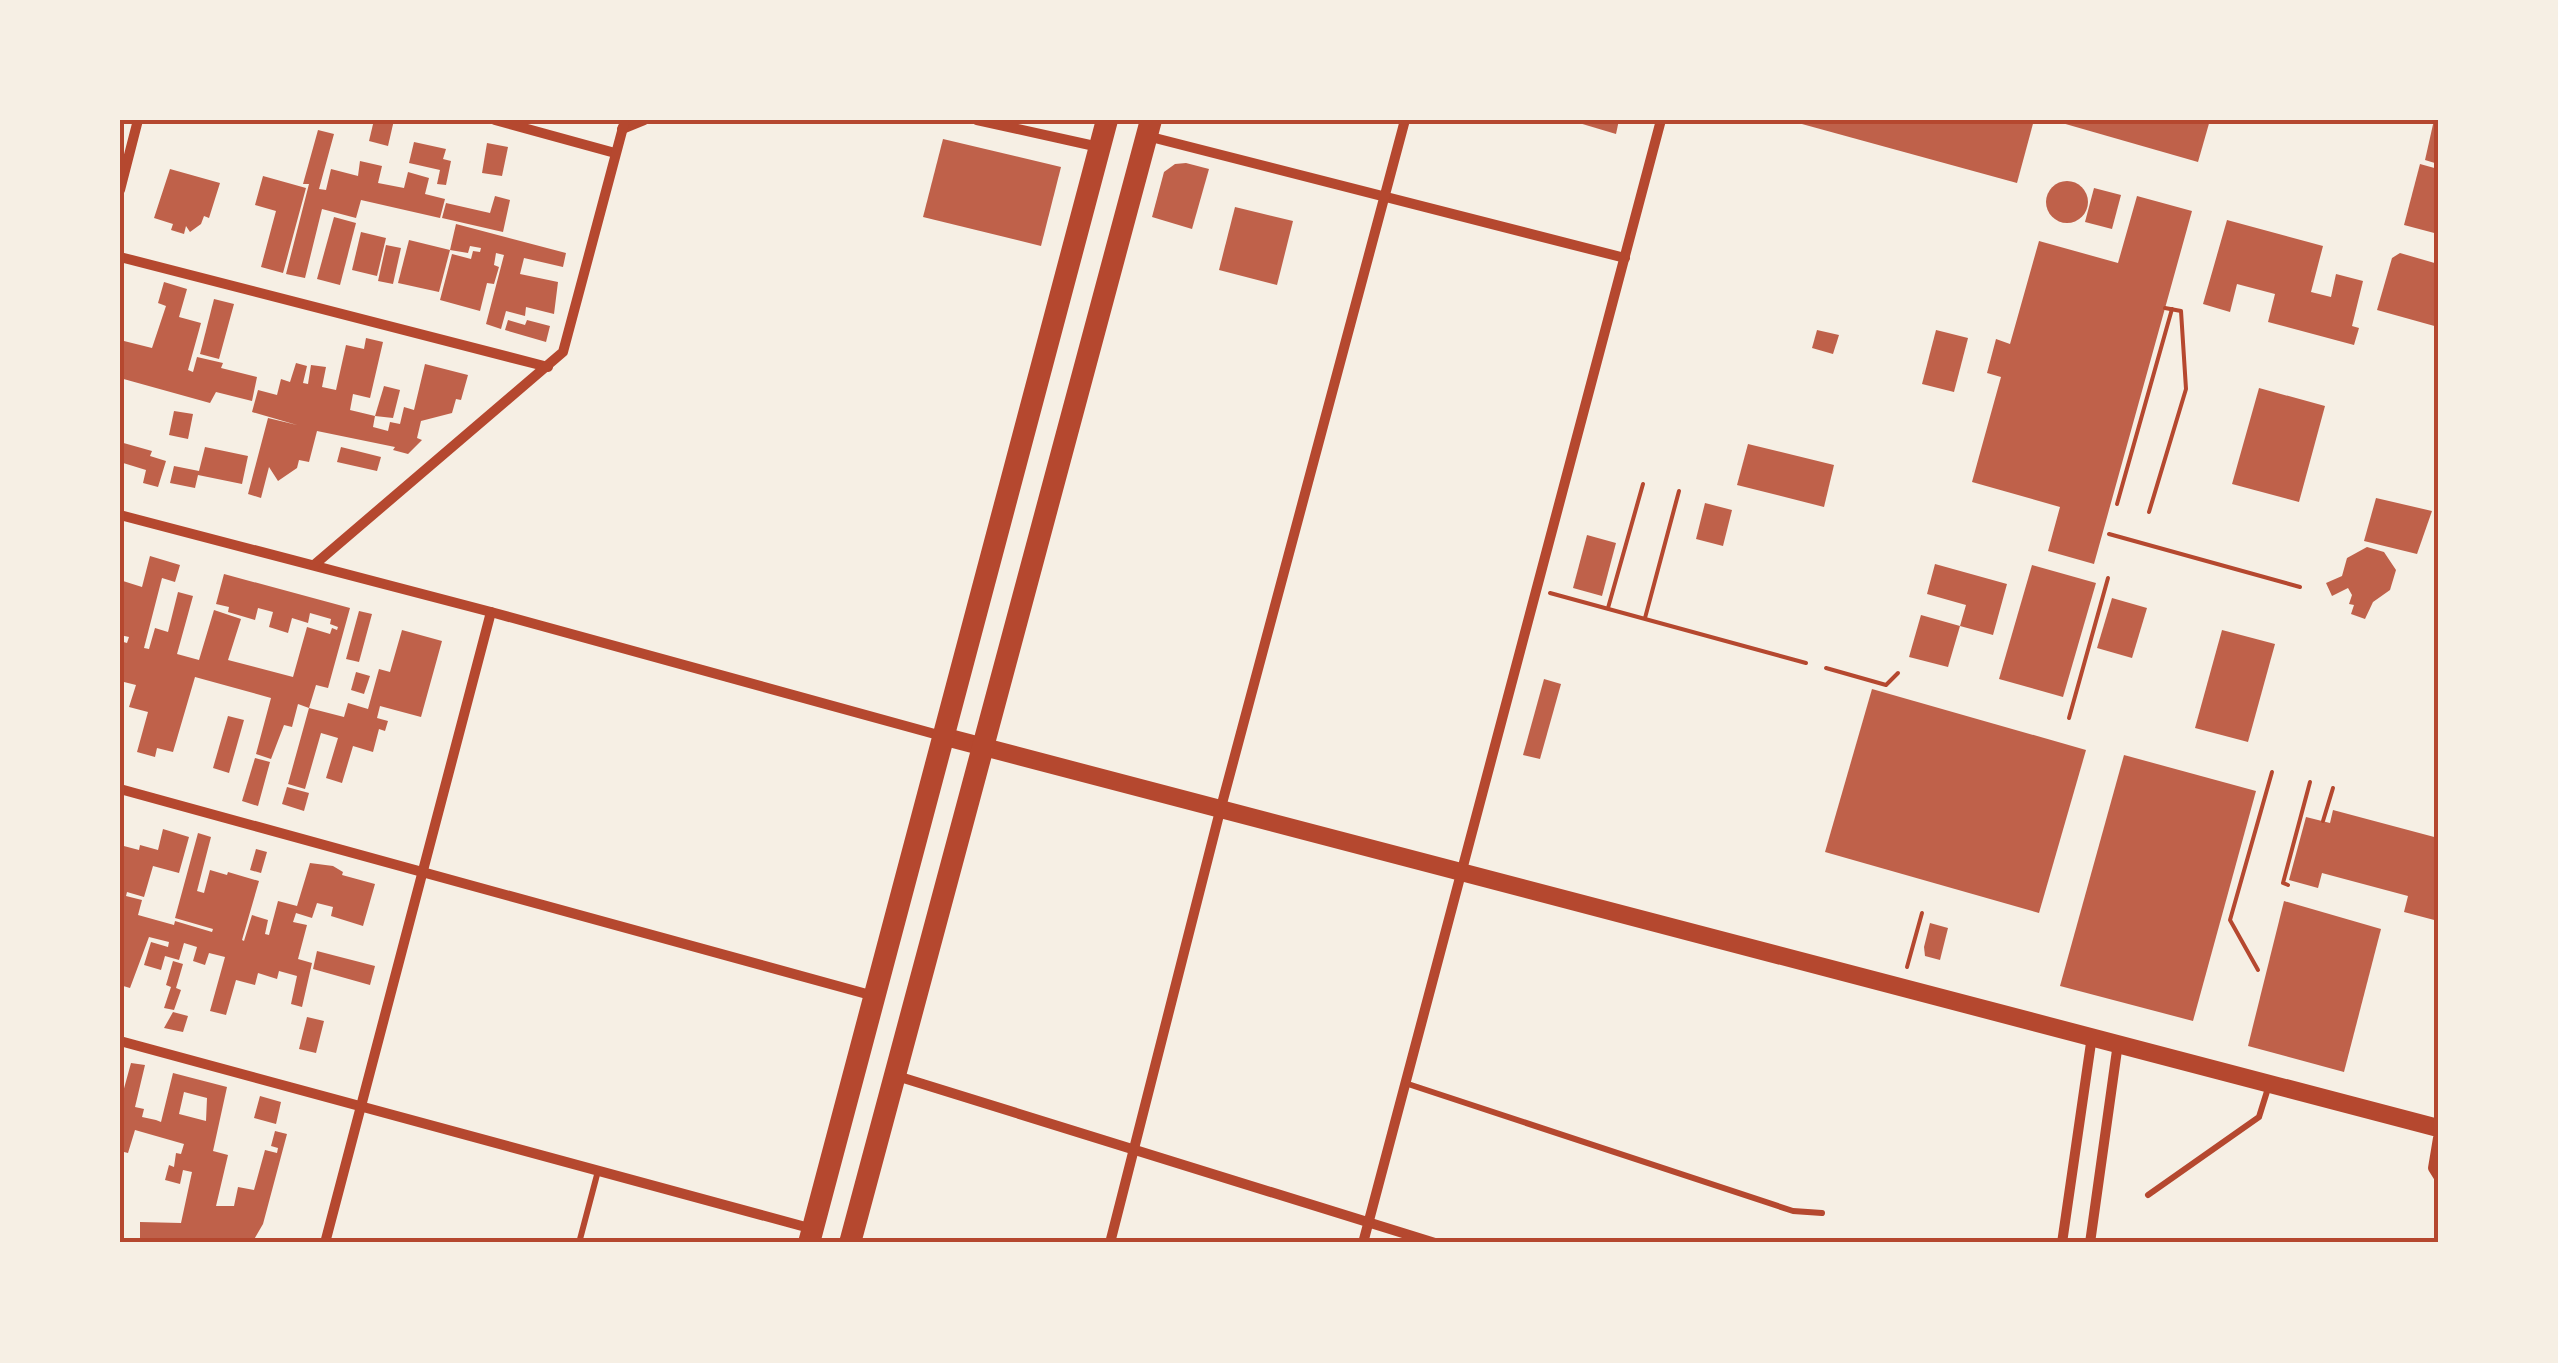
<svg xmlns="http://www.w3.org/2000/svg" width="2558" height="1363" font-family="'DM Sans',sans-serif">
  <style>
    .building { fill: #bf614a; fill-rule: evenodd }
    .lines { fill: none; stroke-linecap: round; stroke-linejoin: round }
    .path { stroke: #b5482f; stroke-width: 4 }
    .service { stroke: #b5482f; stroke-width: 6 }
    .minor { stroke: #b5482f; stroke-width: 10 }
    .tertiary { stroke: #b5482f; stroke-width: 18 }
    .primary { stroke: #b5482f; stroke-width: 22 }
    .neatline { fill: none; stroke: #b5482f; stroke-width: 4 }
  </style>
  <rect width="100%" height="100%" fill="#f6efe4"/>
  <!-- building -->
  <g class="building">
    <path d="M374,120h20l-6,26 -19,-5z"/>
    <path d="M1569,120h50l-3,14z"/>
    <path d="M2034,120l-17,63 -226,-62v-1z"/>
    <path d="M2063,120h147l-12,42 -136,-39z"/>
    <path d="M2434,120h4v44l-13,-4z"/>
    <path d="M318,130l16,4 -15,55 7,1 5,-21 27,7 2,-15 22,5 -4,17 26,5 4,-16 21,6 -4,16 20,5 -5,19 -79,-18 -5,18 -34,-9 -17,69 -19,-4 23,-90h-6z"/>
    <path d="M943,139l118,28 -20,79 -118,-29z"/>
    <path d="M414,142l32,7 -3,10 8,2 -5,24 -9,-1 3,-14 -31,-7z"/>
    <path d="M487,143l21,4 -6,29 -20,-3z"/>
    <path d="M1186,163l23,6 -17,60 -40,-12 12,-45 11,-8z"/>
    <path d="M2420,164l18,5v65l-34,-9z"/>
    <path d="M170,169l50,14 -11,35 -5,-2 -3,8 -11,8 -4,-6 -2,8 -13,-4 2,-6 -19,-6z"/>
    <path d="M263,176l43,12 -23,85 -22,-6 15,-56 -21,-6z"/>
    <circle cx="2067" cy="202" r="21"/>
    <path d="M2094,188l27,7 -9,34 -27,-7z"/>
    <path d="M495,196l15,4 -7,32 -61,-14 4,-15 44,10z"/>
    <path d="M2137,196l55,15 -98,353 -46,-13 12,-44 -88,-25 29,-105 -14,-4 9,-34 14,5 29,-103 79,22z"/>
    <path d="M1235,207l58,14 -16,64 -58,-15z"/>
    <path d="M334,217l22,6 -16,62 -23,-6z"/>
    <path d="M2227,220l96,26 -12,46 20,5 5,-23 27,7 -11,45 7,2 -5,17 -86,-23 7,-28 -38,-10 -7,28 -27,-8z"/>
    <path d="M456,224l110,29 -3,14 -39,-9 -4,16 38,8 -4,32 -28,-7 -1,9 -19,-5 -5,18 -15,-5 18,-69 -8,-2 -2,12 5,2 -5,17 -7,-1 -7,28 -40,-11 12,-46 19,5 2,-8 7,1 1,-4 -11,-2 -2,7 -18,-3z"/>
    <path d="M361,232l25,6 -9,38 -25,-6z"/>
    <path d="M409,240l41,10 -11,42 -41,-9z"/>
    <path d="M386,245l15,3 -8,36 -15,-3z"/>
    <path d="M2400,253l38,11v63l-61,-17 15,-52z"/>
    <path d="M164,282l23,7 -8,28 22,6 -13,47 5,2 4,-15 26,6 -2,5 36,9 -5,24 -36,-9 -6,11 -90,-25v-38l32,8 14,-42 -8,-3z"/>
    <path d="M214,299l20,5 -15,55 -19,-5z"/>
    <path d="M508,320l17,5 2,-5 23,6 -4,16 -41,-12z"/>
    <path d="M1817,330l22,5 -6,19 -21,-6z"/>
    <path d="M1936,330l32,8 -14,54 -32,-8z"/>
    <path d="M366,338l17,4 -13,56 -17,-4 -3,16 25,6 -2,11 15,4 2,-9 10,2 4,-17 10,3 11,-46 43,11 -7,25 -5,-1 -4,14 -31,8 -4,17 5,2 -14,14 -15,-4 2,-3 -78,-16 -8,31 -10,-2 -2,8 -19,13 -9,-14 -8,31 -13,-4 20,-76 29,7 -45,-13 6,-22 19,5 4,-16 9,3 6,-19 11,3 -4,17 5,1 3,-19 15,2 -4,20 14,3 10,-45 18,4z"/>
    <path d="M384,386l16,4 -7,28 -18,-2z"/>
    <path d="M2259,388l66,18 -26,96 -67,-18z"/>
    <path d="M174,411l19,3 -5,25 -19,-4z"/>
    <path d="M120,442l32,9 -2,5 16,5 -8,26 -15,-4 3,-13 -26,-8z"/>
    <path d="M1748,444l86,21 -10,42 -87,-22z"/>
    <path d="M205,447l43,9 -6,28 -44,-9 -3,13 -25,-5 4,-17 25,5z"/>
    <path d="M341,447l40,10 -4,14 -40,-9z"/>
    <path d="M2376,498l56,13 -15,43 -53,-13z"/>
    <path d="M1705,503l27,7 -9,36 -27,-7z"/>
    <path d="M1587,535l29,8 -14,53 -29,-8z"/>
    <path d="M2367,547l17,5 12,18 -6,20 -17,12 -8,17 -14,-5 3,-9 -5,-1 3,-9 -4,-7 -16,8 -6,-13 16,-7 5,-18z"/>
    <path d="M150,556l30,9 -5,17 -13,-4 -18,70 5,1 6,-21 13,4 10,-40 15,4 -16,58 22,6 15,-50 27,9 -13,41 65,17 14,-50 23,7 2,-6 5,2 1,-3 -8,-3 1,-5 -21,-6 -2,10 -16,-5 -4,15 -19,-6 4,-15 -15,-4 -3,12 -27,-8 1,-5 -13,-3 8,-30 126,34 -22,80 -12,-3 -7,23 35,9 4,-14 20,6 11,-40 11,3 12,-42 40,11 -21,76 -41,-11 -3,12 11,3 -3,10 -6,-2 -6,23 -20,-6 -11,37 -16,-5 12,-40 -17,-5 -16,56 -17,-5 21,-76 -11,-4 -6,23 -8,-2 -13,34 -15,-5 15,-56 -76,-21 -22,75 -16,-4 -2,9 -18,-5 11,-40 -19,-5 7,-22 -16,-4v-40l7,2 2,-6 -9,-2v-44l3,-10 19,6z"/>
    <path d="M1935,564l72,20 -14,51 -33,-9 6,-21 -39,-11z"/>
    <path d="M2032,565l64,18 -33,114 -64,-18z"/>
    <path d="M2112,598l35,10 -15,50 -35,-10z"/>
    <path d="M359,611l13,3 -13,48 -13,-3z"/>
    <path d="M1921,615l39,11 -12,41 -39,-10z"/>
    <path d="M2222,630l53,14 -27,98 -53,-14z"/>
    <path d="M356,672l14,4 -6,18 -13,-4z"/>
    <path d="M1544,679l17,5 -21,75 -17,-4z"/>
    <path d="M1872,689l214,61 -47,163 -214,-61z"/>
    <path d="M228,716l16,4 -15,53 -16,-5z"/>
    <path d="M2124,755l132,36 -63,230 -133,-35z"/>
    <path d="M255,758l15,4 -12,44 -16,-5z"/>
    <path d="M287,787l22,6 -5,18 -22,-7z"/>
    <path d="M2333,810l105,28v83l-34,-9 4,-16 -86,-23 -4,15 -29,-8 17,-63 24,6z"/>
    <path d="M163,829l26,8 -10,36 -26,-7 -9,31 -17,-5 -1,4 16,4 -4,15 36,10 1,-4 37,11 1,-3 -38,-11 23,-85 13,4 -14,54 7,2 6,-23 17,5 1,-3 31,9 -17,59 2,1 8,-26 16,5 -3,14 4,1 9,-34 19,5 13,-43 23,3 10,6 -1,3 33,9 -12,42 -32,-10 2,-9 -16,-4 -5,15 -16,-5 -3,9 14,3 -9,34 14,4 -10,44 -11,-3 6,-28 -18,-5 -2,8 -19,-6 -3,12 -19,-5 -10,35 -16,-4 15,-54 -16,-4 -4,12 -12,-4 4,-14 -13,-4 -5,17 -14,-4 -4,14 -17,-5 7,-23 17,5 1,-5 -20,-5 -19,51 -10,-3v-140l19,5 1,-5 18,5z"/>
    <path d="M256,849l11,3 -6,21 -11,-3z"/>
    <path d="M2284,901l97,28 -37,143 -96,-26z"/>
    <path d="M1930,923l18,5 -8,32 -15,-4 -1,-9z"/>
    <path d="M317,951l58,15 -5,19 -57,-16z"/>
    <path d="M173,961l10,3 -7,24 5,2 -7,20 -10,-2 7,-21 -5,-2z"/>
    <path d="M173,1012l15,4 -5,16 -19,-4z"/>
    <path d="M307,1017l17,4 -8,32 -17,-4z"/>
    <path d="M131,1063l14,2 -10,42 9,2 -2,8 14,3 5,2 12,-49 54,14 -14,64 15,4 -12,51h18l4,-19 16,3 11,-40 12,3 1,-5 -7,-2 4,-15 12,3 -24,90 -11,19h-100l1,-4h-13v-17l41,1 11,-51 -9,-2 -3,14 -15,-4 4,-15 5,2 2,-14 5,1 3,-10 -49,-14 -7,23 -8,-2v-48zM184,1092l23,6 -1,23 -27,-7z"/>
    <path d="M260,1096l21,6 -5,22 -22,-6z"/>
  </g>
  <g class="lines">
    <!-- path -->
    <g class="path">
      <path d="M2117,504l55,-195"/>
      <path d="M2149,512l37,-123 -5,-78 -16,-3"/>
      <path d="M2109,534l191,53"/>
      <path d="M1550,593l256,70"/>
      <path d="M1608,608l35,-124"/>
      <path d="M1645,618l34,-127"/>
      <path d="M1826,668l60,17 12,-12"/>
      <path d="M2069,718l39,-140"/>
      <path d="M2323,821l10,-33"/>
      <path d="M2288,885l-5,-2 27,-101"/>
      <path d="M1907,967l15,-54"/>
      <path d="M2258,970l-28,-50 42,-148"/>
    </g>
    <!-- service -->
    <g class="service">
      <path d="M1405,1083l388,128 29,2"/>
      <path d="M2148,1195l111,-78 10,-32"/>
      <path d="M579,1243l19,-72"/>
    </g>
    <!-- minor -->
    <g class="minor">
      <path d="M495,120l120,33"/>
      <path d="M977,120l122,27"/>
      <path d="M622,129l22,-9"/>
      <path d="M1147,136l478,122"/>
      <path d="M120,190l18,-70"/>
      <path d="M120,257l428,110"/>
      <path d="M120,515l371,97 451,124"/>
      <path d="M314,565l249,-213 62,-232"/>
      <path d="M120,789l754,207"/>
      <path d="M120,1041l693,188"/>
      <path d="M897,1076l538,167"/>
      <path d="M2438,1138l-5,30 5,8"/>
      <path d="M325,1243l166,-631"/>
      <path d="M1110,1243l110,-432 185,-691"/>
      <path d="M1363,1243l298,-1123"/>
      <path d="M2062,1243l30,-207"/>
      <path d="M2090,1243l28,-200"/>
    </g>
    <!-- tertiary -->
    <path class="tertiary" d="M942,736l1496,392"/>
    <!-- primary -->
    <g class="primary">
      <path d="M809,1243l298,-1123"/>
      <path d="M850,1243l301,-1123"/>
    </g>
  </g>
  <!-- border -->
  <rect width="2558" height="1363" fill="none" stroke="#f6efe4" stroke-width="245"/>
  <rect x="122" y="122" width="2314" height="1118" class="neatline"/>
</svg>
